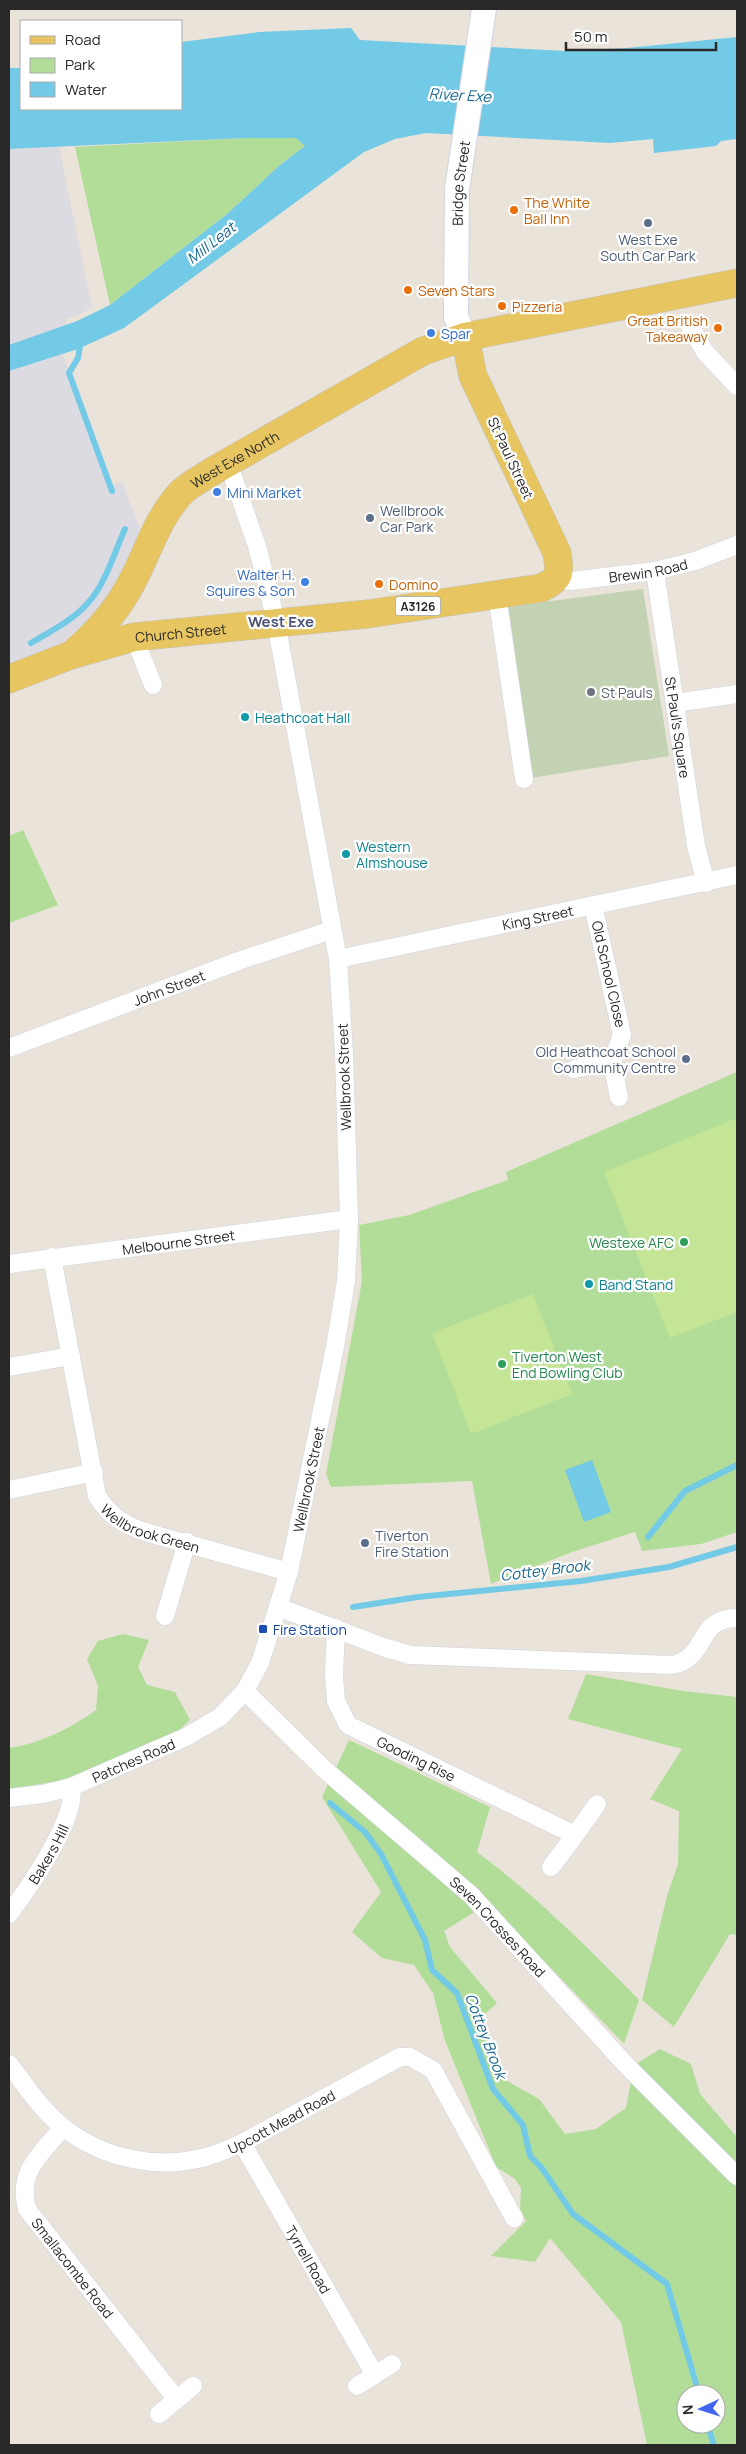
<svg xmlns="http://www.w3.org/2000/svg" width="746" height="2454" font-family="Manrope,sans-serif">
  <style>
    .industrial { fill: #dddbe2 }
    .green { fill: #b2dd99; fill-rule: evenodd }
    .cemetery { fill: #c3d2b2 }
    .pitch { fill: #c4e496 }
    .water { fill: #73cae6 }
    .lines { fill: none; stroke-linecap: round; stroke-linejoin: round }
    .stream { stroke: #73cae6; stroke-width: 6 }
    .street-casing { stroke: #d0d3e0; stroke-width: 19 }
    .secondary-casing { stroke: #d0d3e0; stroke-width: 26 }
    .primary-casing { stroke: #c3c3c3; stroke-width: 29 }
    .street { stroke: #fff; stroke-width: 18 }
    .secondary { stroke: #fff; stroke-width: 24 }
    .primary { stroke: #e7c662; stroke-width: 28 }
    .food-dot { fill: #e8710a; stroke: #fff; stroke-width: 2 }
    .service-dot { fill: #5c6f8a; stroke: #fff; stroke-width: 2 }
    .shop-dot { fill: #3f7fe0; stroke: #fff; stroke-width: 2 }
    .worship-dot { fill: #6b7280; stroke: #fff; stroke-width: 2 }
    .culture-dot { fill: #0f9aa8; stroke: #fff; stroke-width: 2 }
    .leisure-dot { fill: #2e9e5b; stroke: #fff; stroke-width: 2 }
    .transit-dot { fill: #1a4fb4; stroke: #fff; stroke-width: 2 }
    .labels { text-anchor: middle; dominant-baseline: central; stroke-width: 4.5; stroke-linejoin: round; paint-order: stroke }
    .shield { fill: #fff; stroke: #686868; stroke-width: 1 }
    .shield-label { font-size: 12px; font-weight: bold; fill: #282828 }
    .street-label { font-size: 14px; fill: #282828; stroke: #fff }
    .food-label { font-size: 14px; fill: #c56008; stroke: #fff; text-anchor: start }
    .service-label { font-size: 14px; fill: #4e5e75; stroke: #fff; text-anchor: start }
    .shop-label { font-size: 14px; fill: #366cbe; stroke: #fff; text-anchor: start }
    .worship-label { font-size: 14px; fill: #5b616d; stroke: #fff; text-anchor: start }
    .culture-label { font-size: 14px; fill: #0d838f; stroke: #fff; text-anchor: start }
    .leisure-label { font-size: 14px; fill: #27864d; stroke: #fff; text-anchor: end }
    .transit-label { font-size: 14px; fill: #164399; stroke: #fff; text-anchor: start }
    .water-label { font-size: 15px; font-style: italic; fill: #15678f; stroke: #fff }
    .neighbourhood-label { font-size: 15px; font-weight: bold; fill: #4c5475; stroke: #fff }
  </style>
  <rect width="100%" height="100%" fill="#eae3da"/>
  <!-- industrial -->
  <path class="industrial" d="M59,147l33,161 -26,12 -5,28 47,139 14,-5 18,46 -12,42 -24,37 -60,50 -35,15v-523z"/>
  <!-- green -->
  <g class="green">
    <path d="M244,138h52l9,8 -25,19 -53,49 -117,91 -35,-158z"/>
    <path d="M23,830l35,75 -49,18v-87z"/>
    <path d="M737,1072v460l-36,12 -59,7 -7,-19 -63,20 -81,32 -19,-103 -141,6 -5,-13 36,-193 -3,-56 50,-10 99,-35 -2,-8z"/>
    <path d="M123,1634l26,6 -11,27 9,18 28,7 15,28 -28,26 -90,33 -63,10v-41c33,-5 60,-19 87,-38l2,-24 -11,-27 11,-18z"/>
    <path d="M586,1674l97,17 54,6v238l-7,-1 -56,93 -32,-27 25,-104 11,-32 1,-53 -29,-12 32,-50 -114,-30z"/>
    <path d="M349,1740l141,67 -13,45c59,44 111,95 162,148l-15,44 -139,-144 -9,11 -32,20 6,16 47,56 -16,15 17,58 41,23 26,35 31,-5 30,-21 8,-43 26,-16 31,15 9,30 37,43v308h-90l-26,-123 -71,-84 -15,24 -44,-6 35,-35 -6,-12 1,-21 -6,-9 -19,-12 -52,-129 -11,-45 -19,-28 -32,-7 -30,-26 29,-40 -59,-95zM686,2394h30v30h-30z"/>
  </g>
  <!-- cemetery -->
  <path class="cemetery" d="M643,589l26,167 -138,22 -25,-171z"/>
  <!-- pitch -->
  <g class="pitch">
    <path d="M737,1118v194l-67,26 -66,-166z"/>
    <path d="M533,1294l39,100 -101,40 -39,-101z"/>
  </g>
  <!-- water -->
  <g class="water">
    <path d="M351,28l9,12 205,11 62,-3 110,-11v102l-16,2 -5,5 -62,7 -1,-14 -43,4 -184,-10 -31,6 -31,13 -240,176 -46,21 -69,22v-26l68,-24 33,-16 117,-91 53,-49 25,-19 -9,-8h-52l-235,11v-81h12v41h160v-67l78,-10z"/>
    <path d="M592,1460l19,52 -27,10 -19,-52z"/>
  </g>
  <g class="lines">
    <!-- stream -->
    <g class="stream">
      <path d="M81,340l-3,18 -9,15 43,118"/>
      <path d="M31,643c20,-12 42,-23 57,-40 18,-20 26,-50 37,-74"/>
      <path d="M648,1537l37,-46 52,-26"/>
      <path d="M353,1607l65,-10 163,-16 88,-14 68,-20"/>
      <path d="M330,1803l35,29 16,22 44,86 7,30 25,23 36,96 30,36 7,31 11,11 32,47 94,70 32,110"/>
      <path d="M707,2424l7,21"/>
    </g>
    <defs>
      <g id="street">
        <path d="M689,324l16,28 32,34"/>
        <path id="s1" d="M655,571l41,275 10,37"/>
        <path id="s2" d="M557,579l14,2 84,-10 40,-10 42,-16"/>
        <path d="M497,595l27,184"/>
        <path d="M134,637l19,48"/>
        <path d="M675,703l62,-9"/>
        <path id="s3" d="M338,959l399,-84"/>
        <path id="s4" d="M9,1048l232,-88 91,-30"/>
        <path d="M612,1062l7,35"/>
        <path d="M574,1069l38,-7 10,-27 -29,-130"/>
        <path id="s5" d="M52,1257l45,239c13,20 25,28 48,36l144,40"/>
        <path id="s6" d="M9,1264l340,-45"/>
        <path d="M9,1367l62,-11"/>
        <path d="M9,1490l85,-18"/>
        <path d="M278,1607l105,40 27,8 262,10c37,-7 23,-47 65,-47"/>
        <path d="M165,1616l22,-74"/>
        <path id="s7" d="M336,1628l-2,48 2,25 12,24 227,110 22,-31"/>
        <path id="s8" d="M245,1691l79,78 147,126 156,171 110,110"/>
        <path id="s9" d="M9,1798l34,-4 28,-7 115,-50 34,-20 25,-26 15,-28 29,-91 46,-225 11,-66 3,-62 -5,-166 -6,-94 -63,-342 -18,-71 -29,-83"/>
        <path d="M551,1867l24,-32"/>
        <path id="s10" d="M9,1914c19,-25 69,-96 62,-127"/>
        <path id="s11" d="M9,2064c17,22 33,47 55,64 40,31 94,42 142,29 12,-3 24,-9 36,-14l158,-86h10l23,13 81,148"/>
        <path id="s12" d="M63,2127c-22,28 -46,43 -36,82l150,191"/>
        <path id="s13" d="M242,2143l133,232"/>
        <path d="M357,2386l35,-22"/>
        <path d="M159,2414l34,-28"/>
      </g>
      <g id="secondary">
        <path id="s14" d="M465,337l-9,-20 1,-128 27,-180"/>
      </g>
      <g id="primary">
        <path id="s15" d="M76,651c24,-21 43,-43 57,-71 15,-29 24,-60 46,-85 8,-10 24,-17 34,-24l210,-120 42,-14 272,-54"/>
        <path id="s16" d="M9,679l62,-24 63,-18 234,-23 173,-26c20,-9 19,-15 16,-35l-84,-177 -8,-39"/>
      </g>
    </defs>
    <!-- street casing -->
    <use href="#street" class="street-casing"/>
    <!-- secondary casing -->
    <use href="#secondary" class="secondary-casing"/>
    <!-- primary casing -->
    <use href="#primary" class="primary-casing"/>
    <!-- street -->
    <use href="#street" class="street"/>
    <!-- secondary -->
    <use href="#secondary" class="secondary"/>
    <!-- primary -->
    <use href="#primary" class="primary"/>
  </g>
  <!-- markers -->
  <g class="food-dot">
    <circle cx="514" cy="210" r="5"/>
    <circle cx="408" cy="290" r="5"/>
    <circle cx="502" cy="306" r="5"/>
    <circle cx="718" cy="328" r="5"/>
    <circle cx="379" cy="584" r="5"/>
  </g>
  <g class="service-dot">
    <circle cx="648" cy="223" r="5"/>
    <circle cx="370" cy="518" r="5"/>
    <circle cx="686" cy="1059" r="5"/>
    <circle cx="365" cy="1543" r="5"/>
  </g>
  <g class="shop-dot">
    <circle cx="431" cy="333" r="5"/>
    <circle cx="217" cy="492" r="5"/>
    <circle cx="305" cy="582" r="5"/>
  </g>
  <circle class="worship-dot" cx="591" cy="692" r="5"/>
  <g class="culture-dot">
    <circle cx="245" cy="717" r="5"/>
    <circle cx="346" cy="854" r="5"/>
    <circle cx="589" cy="1284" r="5"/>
  </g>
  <g class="leisure-dot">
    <circle cx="684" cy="1242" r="5"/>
    <circle cx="502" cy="1364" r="5"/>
  </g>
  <rect class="transit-dot" x="258" y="1624" width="10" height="10" rx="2.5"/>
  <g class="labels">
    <!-- shield labels -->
    <rect class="shield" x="395.5" y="596.5" width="45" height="19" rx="4"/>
    <g class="shield-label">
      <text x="418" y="606">A3126</text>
    </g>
    <!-- street labels -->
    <g class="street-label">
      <text stroke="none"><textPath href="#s14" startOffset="156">Bridge Street</textPath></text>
      <text transform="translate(511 458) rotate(65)">St Paul Street</text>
      <text stroke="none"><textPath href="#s15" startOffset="255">West Exe North</textPath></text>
      <text stroke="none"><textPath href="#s2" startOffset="92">Brewin Road</textPath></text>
      <text stroke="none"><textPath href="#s16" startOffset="179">Church Street</textPath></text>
      <text stroke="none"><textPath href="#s1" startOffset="158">St Paul's Square</textPath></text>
      <text stroke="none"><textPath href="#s3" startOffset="204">King Street</textPath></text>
      <text transform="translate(609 974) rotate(77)">Old School Close</text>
      <text stroke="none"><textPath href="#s4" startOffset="171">John Street</textPath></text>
      <text transform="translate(344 1077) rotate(-92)">Wellbrook Street</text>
      <text stroke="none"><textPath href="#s6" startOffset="171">Melbourne Street</textPath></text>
      <text stroke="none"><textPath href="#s9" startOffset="486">Wellbrook Street</textPath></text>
      <text stroke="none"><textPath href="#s5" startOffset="308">Wellbrook Green</textPath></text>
      <text stroke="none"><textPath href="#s7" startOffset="176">Gooding Rise</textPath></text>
      <text stroke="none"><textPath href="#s9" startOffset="131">Patches Road</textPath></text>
      <text stroke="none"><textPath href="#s10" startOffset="72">Bakers Hill</textPath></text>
      <text stroke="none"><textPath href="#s8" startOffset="346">Seven Crosses Road</textPath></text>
      <text stroke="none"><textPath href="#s11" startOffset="318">Upcott Mead Road</textPath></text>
      <text stroke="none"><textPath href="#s13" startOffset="134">Tyrrell Road</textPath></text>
      <text stroke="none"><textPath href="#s12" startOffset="169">Smallacombe Road</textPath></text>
    </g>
    <!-- food labels -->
    <g class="food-label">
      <text x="524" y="202">The White<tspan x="524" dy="16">Ball Inn</tspan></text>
      <text x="418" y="290">Seven Stars</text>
      <text x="512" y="306">Pizzeria</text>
      <text x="708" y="320" text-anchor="end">Great British<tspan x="708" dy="16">Takeaway</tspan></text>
      <text x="389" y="584">Domino</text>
    </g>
    <!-- service labels -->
    <g class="service-label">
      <text x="648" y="239" text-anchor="middle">West Exe<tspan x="648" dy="16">South Car Park</tspan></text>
      <text x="380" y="510">Wellbrook<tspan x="380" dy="16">Car Park</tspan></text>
      <text x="676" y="1051" text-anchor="end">Old Heathcoat School<tspan x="676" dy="16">Community Centre</tspan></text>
      <text x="375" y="1535">Tiverton<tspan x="375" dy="16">Fire Station</tspan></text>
    </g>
    <!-- shop labels -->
    <g class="shop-label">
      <text x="441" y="333">Spar</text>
      <text x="227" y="492">Mini Market</text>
      <text x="295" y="574" text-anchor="end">Walter H.<tspan x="295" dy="16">Squires &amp; Son</tspan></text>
    </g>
    <!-- worship labels -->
    <g class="worship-label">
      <text x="601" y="692">St Pauls</text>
    </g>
    <!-- culture labels -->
    <g class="culture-label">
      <text x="255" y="717">Heathcoat Hall</text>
      <text x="356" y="846">Western<tspan x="356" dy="16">Almshouse</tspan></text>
      <text x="599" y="1284">Band Stand</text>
    </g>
    <!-- leisure labels -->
    <g class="leisure-label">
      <text x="674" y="1242">Westexe AFC</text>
      <text x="512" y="1356" text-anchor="start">Tiverton West<tspan x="512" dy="16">End Bowling Club</tspan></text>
    </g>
    <!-- transit labels -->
    <g class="transit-label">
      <text x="273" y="1629">Fire Station</text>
    </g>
    <!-- water labels -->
    <g class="water-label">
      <text transform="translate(460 95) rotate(3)">River Exe</text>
      <text transform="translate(211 243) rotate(-38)">Mill Leat</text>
      <text transform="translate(545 1570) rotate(-7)">Cottey Brook</text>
      <text transform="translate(486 2036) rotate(69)">Cottey Brook</text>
    </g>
    <!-- neighbourhood labels -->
    <g class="neighbourhood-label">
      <text x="281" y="621">West Exe</text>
    </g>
  </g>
  <!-- border -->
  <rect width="746" height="2454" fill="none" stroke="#282828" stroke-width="20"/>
  <!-- legend -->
  <rect x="20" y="20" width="162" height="90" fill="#ffffff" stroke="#a9a9a9"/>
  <rect x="30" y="36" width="25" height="8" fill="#e7c662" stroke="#a9a9a9"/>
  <text x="65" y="45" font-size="15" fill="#282828">Road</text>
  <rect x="30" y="58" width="25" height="15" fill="#b2dd99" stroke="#a9a9a9"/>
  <text x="65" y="70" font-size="15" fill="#282828">Park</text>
  <rect x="30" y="82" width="25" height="15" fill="#73cae6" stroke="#a9a9a9"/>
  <text x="65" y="95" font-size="15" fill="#282828">Water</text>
  <!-- north arrow -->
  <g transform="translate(701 2409) rotate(266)"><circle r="24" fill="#ffffff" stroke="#a9a9a9"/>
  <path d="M0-4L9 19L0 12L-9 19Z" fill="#4366ee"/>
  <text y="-8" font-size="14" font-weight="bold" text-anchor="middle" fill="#282828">N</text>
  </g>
  <!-- scale -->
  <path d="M566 42v8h150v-8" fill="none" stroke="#282828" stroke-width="2.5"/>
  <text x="574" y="42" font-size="15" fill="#282828" stroke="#ffffff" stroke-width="4" paint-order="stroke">50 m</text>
</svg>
